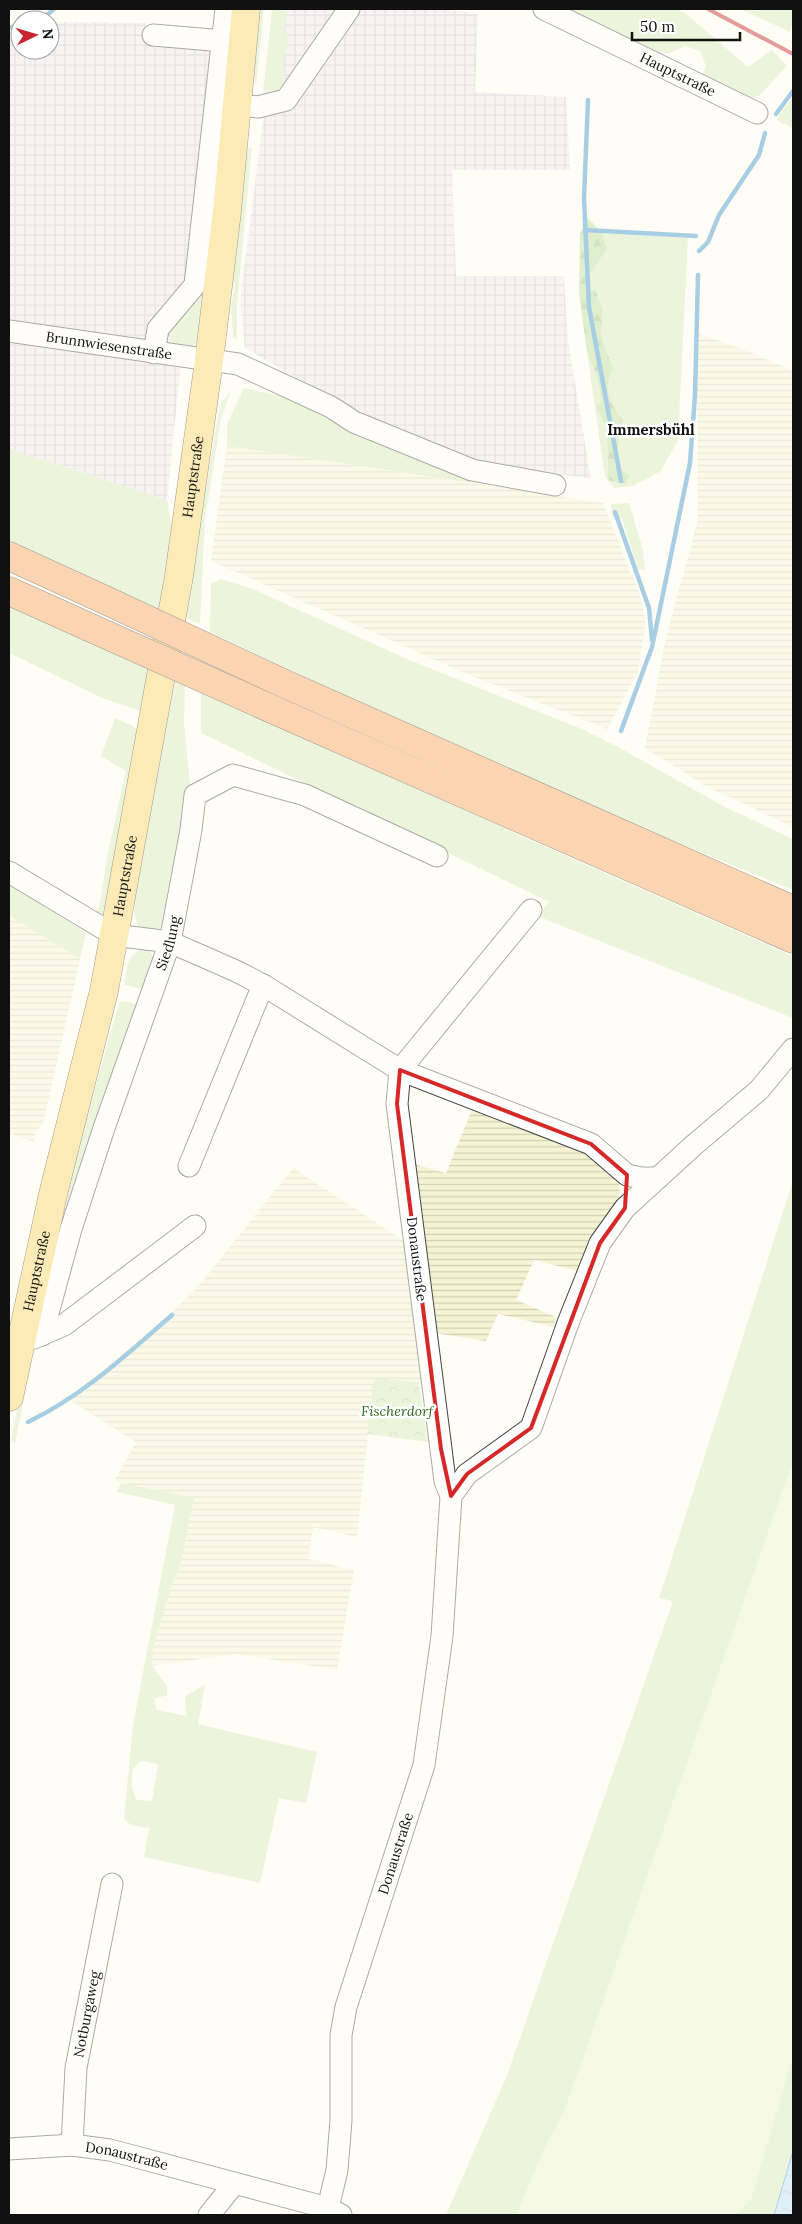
<svg xmlns="http://www.w3.org/2000/svg" width="802" height="2224" font-family="Lora,serif">
  <style>
    .industrial { fill: url(#industrial-grid) }
    .farmland { fill: url(#farmland-rules) }
    .grass { fill: #d5ebbd; fill-rule: evenodd }
    .forest { fill: url(#forest-firs) }
    .park { fill: url(#park-crowns) }
    .pitch { fill: #e6f2cf }
    .water { fill: url(#water-ripples); stroke: #3f96cf }
    .lines { fill: none; stroke-linecap: round; stroke-linejoin: round }
    .stream { stroke: #3f96cf; stroke-width: 4.5 }
    .minor-casing { stroke: #444; stroke-width: 23 }
    .major-casing { stroke: #222; stroke-width: 29 }
    .highway-casing { stroke: #222; stroke-width: 29 }
    .minor { stroke: #fff; stroke-width: 21 }
    .major { stroke: #f9d66b; stroke-width: 28 }
    .highway { stroke: #f5a25d; stroke-width: 28 }
    .rail { stroke: #c4262e; stroke-width: 4 }
    .highway-bridge-casing { stroke: #222; stroke-width: 29; stroke-linecap: butt }
    .highway-bridge { stroke: #f5a25d; stroke-width: 28 }
    .marked { fill: none; stroke: #d62828; stroke-width: 4; stroke-linejoin: round }
    .labels { text-anchor: middle; dominant-baseline: central; stroke-width: 5; stroke-linejoin: round; paint-order: stroke }
    .street-label { font-size: 14px; fill: #111; stroke: #fff }
    .park-label { font-size: 14px; font-style: italic; fill: #2f6b1f; stroke: #fff }
    .neighbourhood-label { font-size: 15px; font-weight: bold; fill: #111; stroke: #fff }
  </style>
  <defs>
    <pattern id="industrial-grid" width="8" height="8" patternUnits="userSpaceOnUse" patternTransform="scale(1.25)"><rect width="8" height="8" fill="#eee6ef"/><path d="M0 4h8M4 0v8" fill="none" stroke="#cbc4cc"/></pattern>
    <pattern id="farmland-rules" width="6" height="5" patternUnits="userSpaceOnUse" patternTransform="scale(1.25)"><rect width="6" height="5" fill="#f6f3d4"/><path d="M0 2.5h6" fill="none" stroke="#d2cfb5"/></pattern>
    <pattern id="forest-firs" width="22" height="20" patternUnits="userSpaceOnUse" patternTransform="scale(1.25)"><rect width="22" height="20" fill="#b9dc9c"/><path d="M5 1l3.5 6h-7zM16 11l3.5 6h-7z" fill="#9ebc85"/></pattern>
    <pattern id="park-crowns" width="20" height="18" patternUnits="userSpaceOnUse" patternTransform="scale(1.25)"><rect width="20" height="18" fill="#d5ebbd"/><path d="M2 6a3 3 0 1 1 6 0M12 15a3 3 0 1 1 6 0" fill="none" stroke="#b6c8a1"/></pattern>
    <pattern id="water-ripples" width="26" height="14" patternUnits="userSpaceOnUse" patternTransform="scale(1.25)"><rect width="26" height="14" fill="#b9e0f7"/><path d="M2 4q2-2 4 0t4 0M15 11q2-2 4 0t4 0" fill="none" stroke="#9ebfd3"/></pattern>
  </defs>
  <rect width="100%" height="100%" fill="#fffdf5"/>
  <!-- industrial -->
  <g class="industrial">
    <path d="M277,9h168l33,5 -3,78 91,5 4,73h-118l4,106h108l4,65 23,138 -109,-17 -117,-44 -120,-70 -5,-46z"/>
    <path d="M55,22l90,1v20l68,9 -46,448 -158,-51v-411l11,-4v16h30v-27z"/>
  </g>
  <!-- farmland -->
  <g class="farmland">
    <path d="M697,333l48,17 48,21v456l-87,-41 -61,-38 21,-110 32,-118z"/>
    <path d="M227,446l376,57 36,90 7,27 -8,52 -31,57 -135,-53 -261,-115z"/>
    <path d="M9,915l71,44 -37,165 -7,6 -2,12 -25,-9z"/>
    <path d="M474,1105l97,37 48,35 1,17 -6,20 -33,58 -47,-12 -18,40 40,17 -2,10 -56,-13 -12,27 -52,-8 -24,-170 36,10z"/>
    <path d="M293,1168l111,73 20,126 -5,15 -45,-3 -17,158 -44,-10 -5,32 46,11 -17,100 -101,-16 -84,12 1,-18 20,-66 7,-15 14,-69 -73,-15 -6,-3 21,-38 -68,-43 100,-83 29,-28z"/>
  </g>
  <!-- grass -->
  <g class="grass">
    <path d="M260,9h4l-8,77 -2,-7z"/>
    <path d="M272,9h15l-3,25 4,1 -6,43h12l-22,20 -9,-5z"/>
    <path d="M557,9h120l8,4 63,54 24,-17 15,16 -27,29 -11,5 -47,-23 4,-11 -6,-15 -15,-5 -15,7 -23,1z"/>
    <path d="M740,9h53v13l-3,10z"/>
    <path d="M793,96v32l-17,-8z"/>
    <path d="M252,147l-15,157v36l-4,-3 -2,-31 4,-22 -2,-4 13,-124 2,-8z"/>
    <path d="M602,233l86,5 -10,202 -17,31 -28,15 -19,2 -9,-11 -18,-125 9,22 6,27 -5,6 10,22 1,51 7,-13 8,-47 -13,-14 -3,-28 2,-22 -8,-22 2,-23 -8,-22 -5,2 -1,-16 17,-26z"/>
    <path d="M208,259l-8,80c-8,10 -14,11 -26,9l-4,-5v-10l34,-44z"/>
    <path d="M244,388l37,8 122,58 76,30 -252,-38v-22z"/>
    <path d="M231,391l-10,28 -16,101 -5,104 -15,-6 32,-197 5,-19z"/>
    <path d="M9,449l158,51 7,38 -13,80 -152,-72z"/>
    <path d="M629,503l14,47 2,20 -7,-1 -16,-50 -10,-3 -1,-12z"/>
    <path d="M221,579l32,10 154,70 175,70 40,20 101,57 70,33v51l-276,-113 -307,-145 1,-48z"/>
    <path d="M9,602l145,68 -8,43 -44,-15 -93,-45z"/>
    <path d="M175,680l10,4 -1,39 6,62 -1,33 -22,99 -7,11 -10,4 -12,-4 -4,-16 2,-28z"/>
    <path d="M201,690l336,153 256,113v62l-256,-102 12,-14 -348,-169z"/>
    <path d="M115,718l18,8 10,11 -38,180h-10l2,-9h2l10,-61 17,-76 -25,-15z"/>
    <path d="M9,883l77,50 -6,26 -71,-44z"/>
    <path d="M145,948l6,4 3,8 -10,29 -20,-4c3,-17 2,-31 21,-37z"/>
    <path d="M122,1001l15,3 -77,232 6,-29 3,-27 50,-177z"/>
    <path d="M793,1181v970l-19,64h-328l60,-137 167,-477 -14,-3z"/>
    <path d="M28,1364l3,2 -16,77 -4,-3 15,-75z"/>
    <path d="M121,1483l73,15 -14,69 -7,15 -20,66 -1,18 15,20v9l-13,4 3,11 29,6 -1,-20 20,-11 -7,39 119,28 -11,51 -27,-5 -19,85 -116,-26 5,-29 -18,-3 -7,-6 9,-94 42,-220 -58,-13zM140,1761l18,3 -6,37 -15,-1 -5,-12v-18z"/>
  </g>
  <!-- forest -->
  <path class="forest" d="M588,218l14,15 5,16 -18,26 1,16 5,-2 8,22 -2,23 12,35c-11,18 -3,36 10,51l-8,46 15,10 -5,8 -17,-4 -1,-51 -11,-22 6,-6 -6,-27 -9,-22 -8,-58 1,-60z"/>
  <!-- park -->
  <path class="park" d="M374,1378l45,4 9,60 -61,-8z"/>
  <!-- pitch -->
  <path class="pitch" d="M793,1461v595l-42,144 -15,15h-220l28,-66 20,-37z"/>
  <!-- water -->
  <path class="water" d="M793,2151v64h-19z"/>
  <g class="lines">
    <!-- stream -->
    <g class="stream">
      <path d="M31,20l17,-6 6,-5"/>
      <path d="M9,28l11,-4"/>
      <path d="M588,100l-4,99 5,108 32,174"/>
      <path d="M776,114l17,-23"/>
      <path d="M585,230l111,6"/>
      <path d="M699,251l9,-9 11,-27 40,-60 6,-22"/>
      <path d="M615,512l34,96 3,32"/>
      <path d="M621,731l31,-84 38,-184 5,-68 3,-120"/>
      <path d="M28,1422c56,-27 98,-67 144,-107"/>
    </g>
    <defs>
      <g id="minor">
        <path id="s1" d="M544,9l213,104"/>
        <path d="M153,35l71,6"/>
        <path d="M236,105l22,2 28,-7 63,-91"/>
        <path id="s2" d="M9,331l229,33 93,43 23,15 118,48 83,15"/>
        <path d="M154,353l4,-24 37,-44 31,-276"/>
        <path d="M9,872l105,63 56,7 66,29 27,14 137,85 191,74 36,31 14,3h17"/>
        <path d="M189,1166l74,-181"/>
        <path id="s3" d="M42,1335l29,-106 33,-101 66,-186 21,-112 4,-35 38,-20 72,20 132,61"/>
        <path d="M34,1338l30,-13 131,-99"/>
        <path d="M451,1496l16,-22 64,-46 37,-105 32,-80 25,-35 69,-63 65,-55 34,-41"/>
        <path id="s4" d="M72,2145l4,-77 36,-184"/>
        <path id="s5" d="M9,2149l63,-4 38,5 218,58 13,7"/>
        <path id="s6" d="M328,2208l9,-38 4,-50v-85l5,-28 78,-242 18,-129 9,-140 -6,-15 -4,-32 -44,-345 3,-34 131,-160"/>
        <path d="M209,2215l25,-31"/>
      </g>
      <g id="major">
        <path id="s7" d="M9,1397l45,-207 50,-199 75,-415 30,-215 18,-150 19,-202"/>
      </g>
      <g id="highway">
        <path d="M9,556l94,43"/>
        <path d="M9,591l80,36"/>
        <path d="M285,684l508,226"/>
        <path d="M274,710l519,229"/>
      </g>
    </defs>
    <!-- minor casing -->
    <use href="#minor" class="minor-casing"/>
    <!-- major casing -->
    <use href="#major" class="major-casing"/>
    <!-- highway casing -->
    <use href="#highway" class="highway-casing"/>
    <!-- minor -->
    <use href="#minor" class="minor"/>
    <!-- major -->
    <use href="#major" class="major"/>
    <!-- highway -->
    <use href="#highway" class="highway"/>
    <!-- rail -->
    <path class="rail" d="M708,9l85,45"/>
    <defs>
      <g id="highway-bridge">
        <path d="M103,599l182,85"/>
        <path d="M89,627l185,83"/>
      </g>
    </defs>
    <!-- highway-bridge casing -->
    <use href="#highway-bridge" class="highway-bridge-casing"/>
    <!-- highway-bridge -->
    <use href="#highway-bridge" class="highway-bridge"/>
  </g>
  <!-- marked area -->
  <path d="M0 0H802V2224H0ZM400,1070l191,74 36,31 -2,33 -25,35 -69,185 -64,46 -16,22 -10,-47 -44,-345z" fill="#fffdf5" fill-opacity=".55" fill-rule="evenodd"/>
  <path class="marked" d="M400,1070l191,74 36,31 -2,33 -25,35 -69,185 -64,46 -16,22 -10,-47 -44,-345z"/>
  <g class="labels">
    <!-- street labels -->
    <g class="street-label">
      <text stroke="none"><textPath href="#s1" startOffset="149">Hauptstraße</textPath></text>
      <text stroke="none"><textPath href="#s2" startOffset="101">Brunnwiesenstraße</textPath></text>
      <text stroke="none"><textPath href="#s7" startOffset="939">Hauptstraße</textPath></text>
      <text stroke="none"><textPath href="#s7" startOffset="534">Hauptstraße</textPath></text>
      <text stroke="none"><textPath href="#s3" startOffset="412">Siedlung</textPath></text>
      <text transform="translate(417 1259) rotate(83)">Donaustraße</text>
      <text stroke="none"><textPath href="#s7" startOffset="129">Hauptstraße</textPath></text>
      <text stroke="none"><textPath href="#s6" startOffset="364">Donaustraße</textPath></text>
      <text stroke="none"><textPath href="#s4" startOffset="132">Notburgaweg</textPath></text>
      <text stroke="none"><textPath href="#s5" startOffset="119">Donaustraße</textPath></text>
    </g>
    <!-- park labels -->
    <g class="park-label">
      <text x="397" y="1411">Fischerdorf</text>
    </g>
    <!-- neighbourhood labels -->
    <g class="neighbourhood-label">
      <text x="651" y="429">Immersbühl</text>
    </g>
  </g>
  <!-- border -->
  <rect width="802" height="2224" fill="none" stroke="#111111" stroke-width="20"/>
  <!-- north arrow -->
  <g transform="translate(35 35) rotate(85)"><circle r="24" fill="#ffffff" stroke="#a0a0a0"/>
  <path d="M0-4L9 19L0 12L-9 19Z" fill="#c4262e"/>
  <text y="-8" font-size="14" font-weight="bold" text-anchor="middle" fill="#111111">N</text>
  </g>
  <!-- scale -->
  <path d="M632 32v8h108v-8" fill="none" stroke="#111111" stroke-width="2.5"/>
  <text x="640" y="32" font-size="15" fill="#111111" stroke="#ffffff" stroke-width="4" paint-order="stroke">50 m</text>
</svg>
